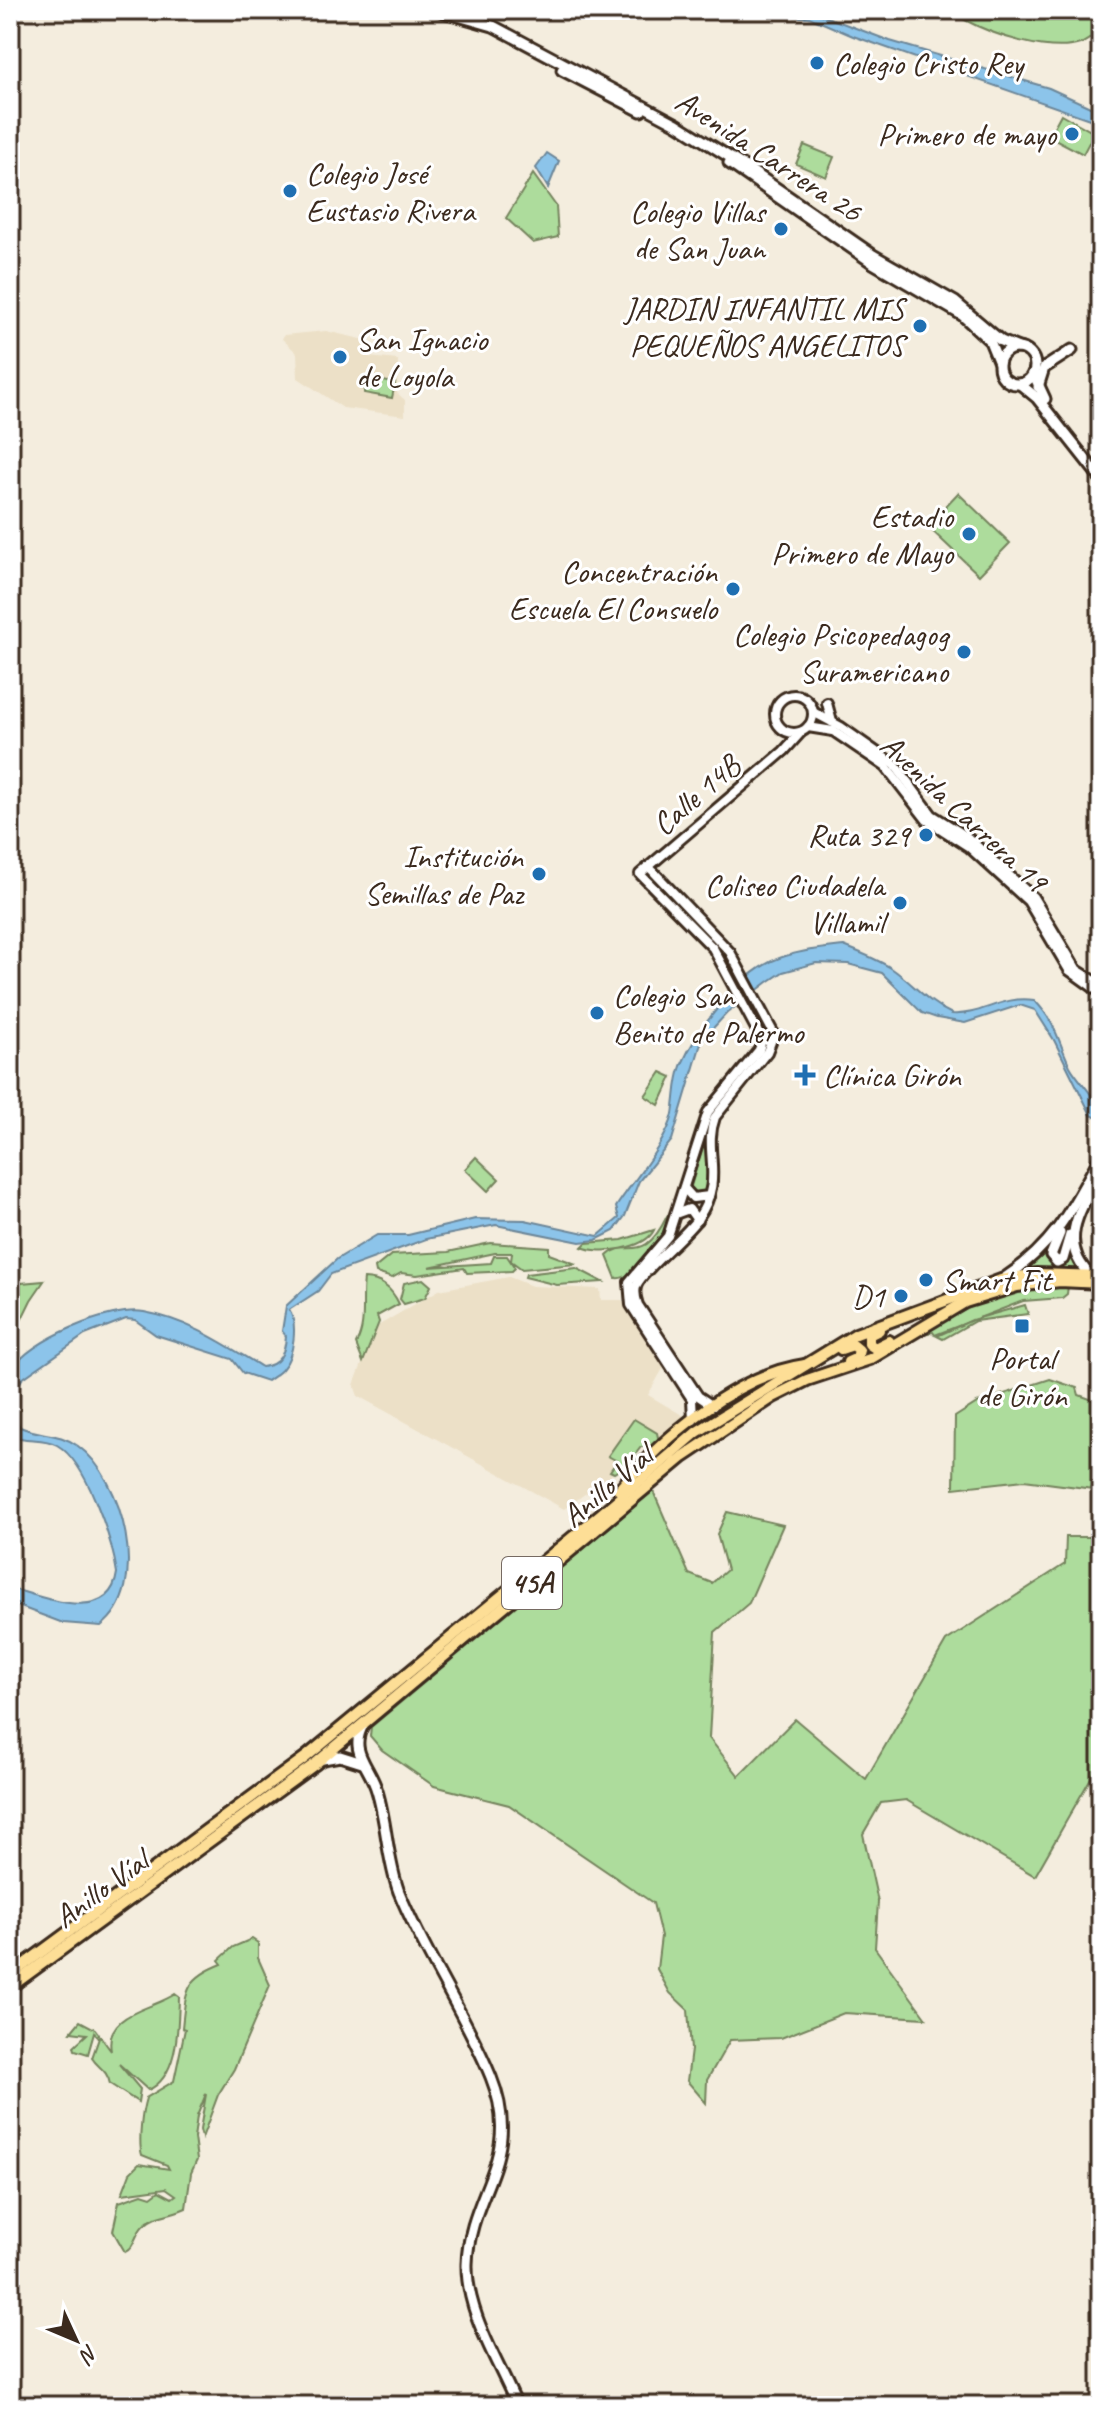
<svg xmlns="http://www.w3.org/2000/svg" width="1111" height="2416" font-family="Caveat,sans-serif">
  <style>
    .built { fill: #ece0c7 }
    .green { fill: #addc9c; stroke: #74835d; stroke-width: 2 }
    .water { fill: #8cc4ea; stroke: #6c8698; stroke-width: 2 }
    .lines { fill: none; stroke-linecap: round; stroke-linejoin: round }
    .tertiary-casing { stroke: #3b2a1e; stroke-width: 14 }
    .secondary-casing { stroke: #3b2a1e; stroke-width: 15 }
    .trunk-casing { stroke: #3b2a1e; stroke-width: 16 }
    .tertiary { stroke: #fff; stroke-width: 8 }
    .secondary { stroke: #fff; stroke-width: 9 }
    .trunk { stroke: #fdde96; stroke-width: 10 }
    .poi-dot { fill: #1f6fb2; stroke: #fff; stroke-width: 3 }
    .labels { text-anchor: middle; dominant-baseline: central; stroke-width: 6; stroke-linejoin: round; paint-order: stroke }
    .shield { fill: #fff; stroke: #766a62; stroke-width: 2 }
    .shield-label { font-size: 30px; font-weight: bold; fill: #3b2a1e }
    .poi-label { font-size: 32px; fill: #3b2a1e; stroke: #fff; text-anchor: end }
    .street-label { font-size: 32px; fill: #3b2a1e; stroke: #fff }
  </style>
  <rect width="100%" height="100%" fill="#f4edde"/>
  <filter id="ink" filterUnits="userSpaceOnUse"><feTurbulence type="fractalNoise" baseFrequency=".0125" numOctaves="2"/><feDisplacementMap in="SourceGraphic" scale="16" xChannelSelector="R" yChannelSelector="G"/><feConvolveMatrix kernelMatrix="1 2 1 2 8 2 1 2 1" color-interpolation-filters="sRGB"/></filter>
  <g filter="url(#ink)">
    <!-- built -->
    <g class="built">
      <path d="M326,331l44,10 -1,16 29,3 -1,33 8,7v16l-62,-8 -45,-30 -1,-25 -15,-14 2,-4z"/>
      <path d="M509,1277l23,9 68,3 1,11h21l43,65 -17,30 41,24 -29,24 -15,-2 -27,29 -54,39 -206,-113 -4,-11 22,-58 63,-37z"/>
    </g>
    <!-- green -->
    <g class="green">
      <path d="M1016,10h85v19c-6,5 -13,13 -21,15 -31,10 -87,-9 -115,-24z"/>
      <path d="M1061,114l33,19 -11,21 -34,-18z"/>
      <path d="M804,145l30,12 -8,20 -30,-13z"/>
      <path d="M533,174l23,32 2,31 -25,6 -27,-25z"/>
      <path d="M364,378l31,5 -3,15 -28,-5z"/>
      <path d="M958,493l52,50 -31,32 -52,-49z"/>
      <path d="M661,1072l11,5 -13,28 -14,-9z"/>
      <path d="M706,1135l4,31 -3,24 -9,6 -7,-3v-7z"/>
      <path d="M476,1157l23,22 -11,12 -23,-22z"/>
      <path d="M667,1216l4,1c-8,18 -35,64 -55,61l-9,-22c21,-20 35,12 60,-40z"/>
      <path d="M654,1230c-9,19 -54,25 -72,17l4,-4 36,-3z"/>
      <path d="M1057,1236l-10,23 14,7 6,-3 3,-19 2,15 7,10 -59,4z"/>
      <path d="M490,1243l59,4v7l27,10 -54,5 -11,-8 1,-8h-17l-66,14 62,-4 3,-7h13l8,12 -3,3 -45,2 -3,-5 -47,7 -16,-2 -9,5 -16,-5 -1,-5 16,-13 57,-3z"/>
      <path d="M576,1268l27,14 -46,3 -32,-8 1,-3z"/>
      <path d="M364,1279c17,0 28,10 35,25l-22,12 2,6 -16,40 -7,-18c11,-20 5,-42 8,-65z"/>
      <path d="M423,1279l8,7 -6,12 -21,6 -4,-5 4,-16z"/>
      <path d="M44,1281l-13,19 -21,43v-59z"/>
      <path d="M1047,1285l21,1 -1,8 -5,4 -39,3 -88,34 -2,-3 -21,4 81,-40z"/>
      <path d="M1025,1305l3,9 -53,7 -32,18 -6,-3 35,-16z"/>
      <path d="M1050,1379l27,9 2,7 22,8v87l-77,-10 -70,8 1,-71 22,-14z"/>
      <path d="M634,1419l23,14 2,9 -4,5h-14l-14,18 -13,8 -4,-2 7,-10 -9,-5z"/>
      <path d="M653,1491l36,83 23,9 15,-13 -10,-36 10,-22 56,13 -34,78 -34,29 -6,106 30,38 56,-57 71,60 80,-138 119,-77 1,-27h35v234l-5,-2 -61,107 -129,-76 -25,3 -18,31 15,68 -3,46 51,70 -82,-5 -63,25 -51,2 -23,40 -1,23 -19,-22 4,-31 -3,-40 -18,-17 -13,-24 4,-33 -8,-33 -144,-98 -75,-19 -52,-36 -12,-14 1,-9z"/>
      <path d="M252,1939l6,4v15l12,27 -36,84 -16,26 -16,43 -2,-8 6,-36 -9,22 -3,22 3,22 -6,13 -5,35c-14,7 -31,6 -43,18 -8,8 -9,23 -18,26l-12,-21 6,-29 23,-8 9,3 8,-6 13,7 4,-3 -10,-7 -44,6 8,-21 9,-9 30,5 -2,-4 -25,-10c-4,-13 0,-44 4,-57l28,-17 11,-52 -3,-1c4,-39 4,-50 40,-64l-3,-4 14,-13z"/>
      <path d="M175,1994l4,3c-1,28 0,80 -31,93l-29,-26 21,25 -2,13 -28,-18c-3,-15 -12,-16 -18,-26l7,-20 -5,-5 -6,21 -13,-4 -1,-4 13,-12 -16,-2 9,-11 15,8 16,22c-7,-39 41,-41 64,-57z"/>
    </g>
    <!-- water -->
    <g class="water">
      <path d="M779,10h29l82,31 159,47 52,24v11l-248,-87 -44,-19h-14z"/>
      <path d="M547,153l12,8 -11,27 -12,-20z"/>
      <path d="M844,946c15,6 33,13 47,22 22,15 37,35 61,46 29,2 50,-19 82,-14 22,22 24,41 36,66 9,17 31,33 31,54l-10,-5 -37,-75 -19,-30 -15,-5 -55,18 -28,-5 -15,-5 -40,-40 -34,-9 -32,-1 -33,9 -15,10 -41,31 -25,27 -30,100 -33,41 -14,35 -11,15 -18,9 -16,2 -84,-17 -70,14 -95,35 -13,17 -29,19c9,13 5,46 -6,58 -3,5 -11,9 -16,13l-24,-8 -11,-14 -76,-24 -21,-15 -9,-1 -41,16 -63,44 -12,21c0,-9 -2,-23 2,-30 16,-30 100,-64 132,-58 45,8 80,32 118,55 18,-2 23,-14 24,-31l-4,-5 4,-25 51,-47 40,-24h31l67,-16 50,1 73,16 21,-18 -3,-11c16,-25 51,-65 57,-93 3,-17 2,-32 8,-48 15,-35 55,-88 91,-105 23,-10 47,-12 72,-15z"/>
      <path d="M10,1407l10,20c20,9 39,5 58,19 45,32 74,142 23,180l-38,-3 -53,-20v-15c30,8 100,38 107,-15 -5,-33 -30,-111 -60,-128 -15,-9 -33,-2 -47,-11z"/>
    </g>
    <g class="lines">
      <defs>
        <g id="tertiary">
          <circle cx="794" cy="714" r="19"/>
          <path d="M827,703l5,19"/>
          <path d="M813,712l28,15 54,38 37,50 35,22 66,60 44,73 24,15"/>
          <path d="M808,727l25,4 53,36 41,53 42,27 59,54 41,69 32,23"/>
          <path d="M649,867l81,85 44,82 -7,18 -52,65c-13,35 11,61 -17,101 -12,18 -59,55 -62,69 -2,7 0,12 2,18l60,91 15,10"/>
          <path d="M684,1188l9,10 16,-2"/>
          <path d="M678,1213l11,-4 8,11"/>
          <path d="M693,1420l-1,-21 -61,-94 -2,-23 39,-46 40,-124 51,-62 3,-10 -49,-92 -73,-74 144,-123 17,-19"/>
        </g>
        <g id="secondary">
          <path d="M437,10l56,16 184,98 73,46 123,85 82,47 46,39 17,7"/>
          <path d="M562,70l79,41"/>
          <path d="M729,163l144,100 89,52 28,26 9,22"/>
          <circle cx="1017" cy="366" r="18"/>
          <path d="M1033,373l12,26"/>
          <path d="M1020,384l17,14 64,81"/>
          <path d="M1038,387l6,-19 28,-18"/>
          <path d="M1060,1233l-9,22 6,7 6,-3 7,-24"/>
          <path d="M1089,1274c-33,-33 -6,-69 12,-102"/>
          <path d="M1003,1279c52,-34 70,-72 98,-124"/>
          <path d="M363,1725c-15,27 7,41 14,66 10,33 10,69 22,101 26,64 66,121 92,185 33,82 -22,114 -24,187 -1,49 32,98 50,142"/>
          <path d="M323,1759l17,-3 22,7"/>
        </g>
        <g id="trunk">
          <path d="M879,1330l-10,5v9l6,4 14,-7"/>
          <path d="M841,1349l12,-4 6,5 -2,8 -9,4"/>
          <path d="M619,1490c43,-52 117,-115 186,-125"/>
          <path d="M10,1975l296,-218 295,-243 96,-82 159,-98 145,-54 36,-6 64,2"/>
          <path d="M10,1987l305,-223 368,-307 90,-60 34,-17 63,-21 95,-57 52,-16 43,-5 41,2"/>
        </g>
      </defs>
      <!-- tertiary casing -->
      <use href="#tertiary" class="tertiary-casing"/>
      <!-- secondary casing -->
      <use href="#secondary" class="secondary-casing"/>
      <!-- trunk casing -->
      <use href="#trunk" class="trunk-casing"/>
      <!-- tertiary -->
      <use href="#tertiary" class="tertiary"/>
      <!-- secondary -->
      <use href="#secondary" class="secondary"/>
      <!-- trunk -->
      <use href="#trunk" class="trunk"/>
    </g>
  </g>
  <!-- markers -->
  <g class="poi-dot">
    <circle cx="817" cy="63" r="8"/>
    <circle cx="1072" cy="134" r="8"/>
    <circle cx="290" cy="191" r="8"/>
    <circle cx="781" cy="229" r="8"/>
    <circle cx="920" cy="326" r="8"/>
    <circle cx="340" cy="357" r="8"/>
    <circle cx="969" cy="534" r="8"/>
    <circle cx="733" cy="589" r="8"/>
    <circle cx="964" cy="652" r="8"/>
    <circle cx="926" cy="835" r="8"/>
    <circle cx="539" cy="874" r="8"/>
    <circle cx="900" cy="903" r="8"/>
    <circle cx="597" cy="1013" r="8"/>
    <path d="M801 1063h8v8h8v8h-8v8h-8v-8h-8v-8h8z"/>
    <circle cx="926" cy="1280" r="8"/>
    <circle cx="901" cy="1296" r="8"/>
    <rect x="1014" y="1318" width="16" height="16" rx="4"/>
  </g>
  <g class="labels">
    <!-- shield labels -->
    <rect class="shield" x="502" y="1557" width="60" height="52" rx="6"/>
    <g class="shield-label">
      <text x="532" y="1583">45A</text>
    </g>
    <!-- poi labels -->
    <g class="poi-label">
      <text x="833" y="63" text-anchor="start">Colegio Cristo Rey</text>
      <text x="1056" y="134">Primero de mayo</text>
      <text x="306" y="173" text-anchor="start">Colegio José<tspan x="306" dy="37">Eustasio Rivera</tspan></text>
      <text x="765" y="211">Colegio Villas<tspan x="765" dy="37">de San Juan</tspan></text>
      <text x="904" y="308">JARDIN INFANTIL MIS<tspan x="904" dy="37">PEQUEÑOS ANGELITOS</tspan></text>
      <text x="356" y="339" text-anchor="start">San Ignacio<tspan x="356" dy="37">de Loyola</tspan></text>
      <text x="953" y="516">Estadio<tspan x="953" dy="37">Primero de Mayo</tspan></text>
      <text x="717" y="571">Concentración<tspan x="717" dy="37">Escuela El Consuelo</tspan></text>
      <text x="948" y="634">Colegio Psicopedagog<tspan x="948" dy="37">Suramericano</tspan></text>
      <text x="910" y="835">Ruta 329</text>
      <text x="523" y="856">Institución<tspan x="523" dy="37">Semillas de Paz</tspan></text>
      <text x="884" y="885">Coliseo Ciudadela<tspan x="884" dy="37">Villamil</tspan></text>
      <text x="613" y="995" text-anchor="start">Colegio San<tspan x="613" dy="37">Benito de Palermo</tspan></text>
      <text x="823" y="1075" text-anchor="start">Clínica Girón</text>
      <text x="942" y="1280" text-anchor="start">Smart Fit</text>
      <text x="885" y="1296">D1</text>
      <text x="1022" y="1358" text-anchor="middle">Portal<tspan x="1022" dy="37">de Girón</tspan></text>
    </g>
    <!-- street labels -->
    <g class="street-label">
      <text transform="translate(769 156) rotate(33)">Avenida Carrera 26</text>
      <text transform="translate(696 795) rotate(-41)">Calle 14B</text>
      <text transform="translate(964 813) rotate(43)">Avenida Carrera 19</text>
      <text transform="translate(607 1486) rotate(-40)">Anillo Víal</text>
      <text transform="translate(101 1889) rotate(-36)">Anillo Víal</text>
    </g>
  </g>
  <!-- margin -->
  <rect width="1111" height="2416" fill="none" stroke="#fff" stroke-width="40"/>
  <rect x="20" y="20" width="1071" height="2376" fill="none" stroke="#3b2a1e" stroke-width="3" filter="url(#ink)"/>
  <!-- north arrow -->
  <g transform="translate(76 2340) rotate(134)" stroke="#ffffff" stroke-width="6" paint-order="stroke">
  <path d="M0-6L14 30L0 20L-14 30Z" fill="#3b2a1e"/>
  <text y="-12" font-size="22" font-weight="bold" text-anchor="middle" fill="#3b2a1e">N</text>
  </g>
</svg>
